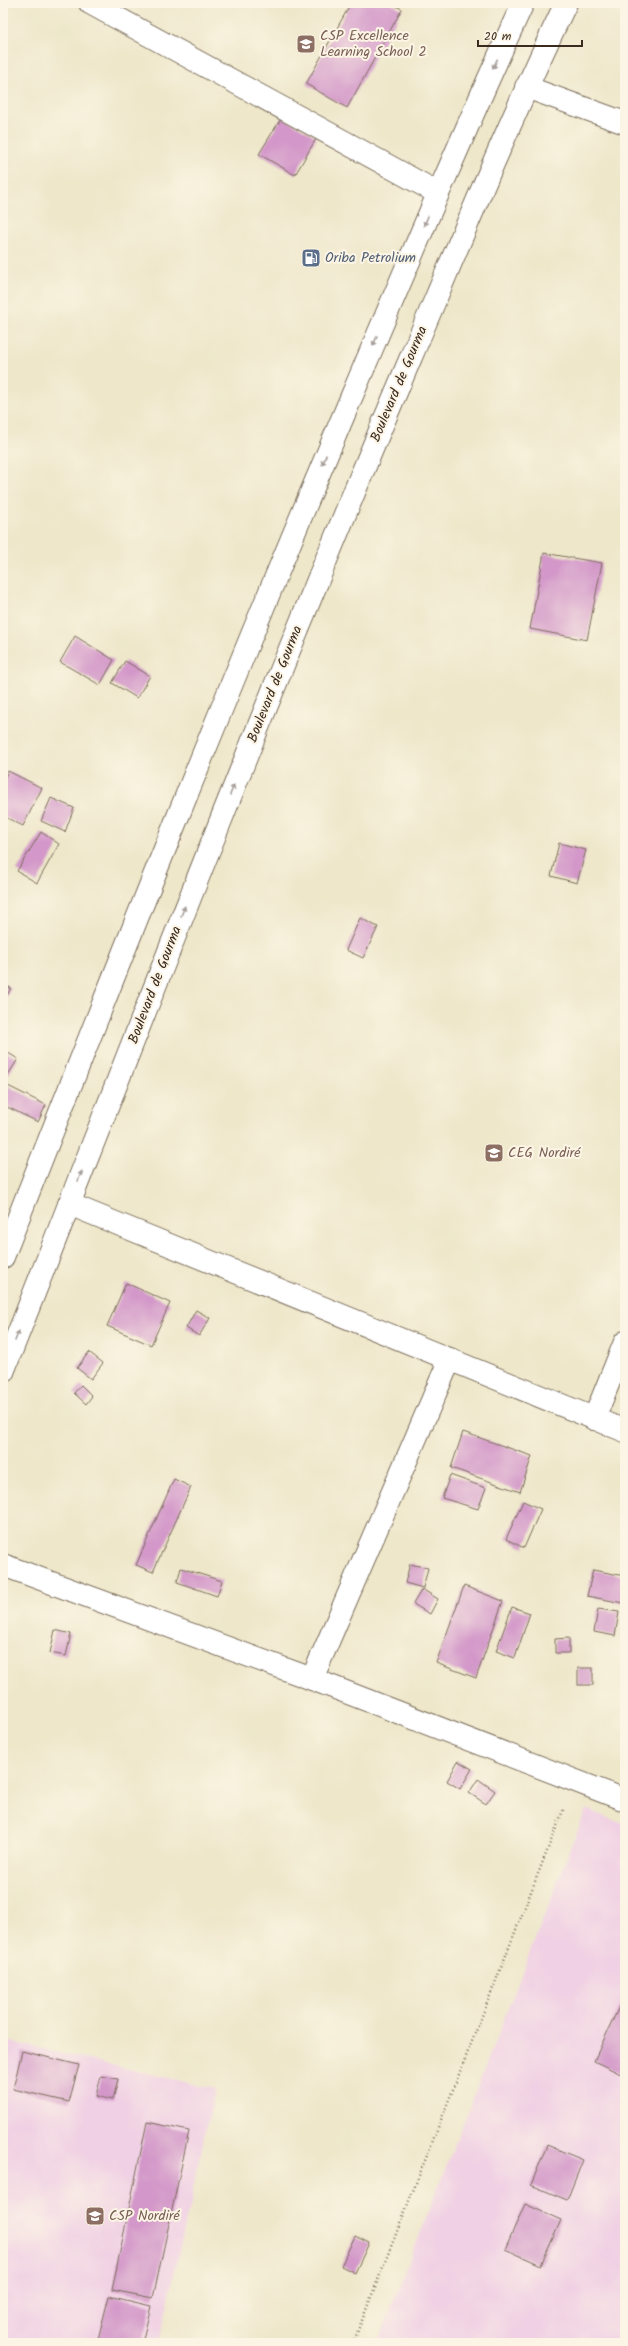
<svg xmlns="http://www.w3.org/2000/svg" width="628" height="2346" font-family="Kalam,sans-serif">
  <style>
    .built { fill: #f0d0e4 }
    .building { fill: #d398c9 }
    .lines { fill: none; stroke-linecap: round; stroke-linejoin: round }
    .minor-casing { stroke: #7a6c5a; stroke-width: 24 }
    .trunk-casing { stroke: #7a6c5a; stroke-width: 24 }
    .path { stroke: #7a6c5a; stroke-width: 2.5; stroke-dasharray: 1 3; stroke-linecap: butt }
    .minor { stroke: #fff; stroke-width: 22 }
    .trunk { stroke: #fff; stroke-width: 22 }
    .oneway { fill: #a79f9a }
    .labels { text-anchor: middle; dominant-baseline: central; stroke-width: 4; stroke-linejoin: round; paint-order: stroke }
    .education-label { font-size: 14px; fill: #785e54; stroke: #fcf5e5; text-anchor: start }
    .service-label { font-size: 14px; fill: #4e5e75; stroke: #fcf5e5; text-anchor: start }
    .street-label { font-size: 14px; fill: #3b2a1e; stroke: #fcf5e5 }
  </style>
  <rect width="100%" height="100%" fill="#fcf5e5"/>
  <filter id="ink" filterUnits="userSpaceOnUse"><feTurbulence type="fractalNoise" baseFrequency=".025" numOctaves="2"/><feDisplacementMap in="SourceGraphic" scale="8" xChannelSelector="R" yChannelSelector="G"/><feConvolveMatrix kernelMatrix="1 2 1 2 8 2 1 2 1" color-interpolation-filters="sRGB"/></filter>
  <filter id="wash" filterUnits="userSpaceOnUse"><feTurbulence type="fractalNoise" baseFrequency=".012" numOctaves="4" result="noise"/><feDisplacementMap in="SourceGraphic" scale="16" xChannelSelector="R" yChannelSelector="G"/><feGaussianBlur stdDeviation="0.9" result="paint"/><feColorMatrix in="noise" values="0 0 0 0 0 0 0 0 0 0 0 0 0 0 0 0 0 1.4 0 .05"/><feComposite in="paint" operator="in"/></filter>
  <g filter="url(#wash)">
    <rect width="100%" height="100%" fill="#eee7ca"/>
    <!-- built -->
    <g class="built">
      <path d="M586,1809l39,16v518h-248z"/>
      <path d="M3,2040l212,49 -56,254h-156z"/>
    </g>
    <g id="blocks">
      <!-- building -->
      <g class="building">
        <path d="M351,3h39l12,6 -55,99 -41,-24z"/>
        <path d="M282,117l35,20 -22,38 -36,-21z"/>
        <path d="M544,553l58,10 -15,77 -57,-11z"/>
        <path d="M75,636l39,24 -14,25 -40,-23z"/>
        <path d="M125,661l25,15 -13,22 -25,-15z"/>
        <path d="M8,771l34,17 -19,38 -20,-10v-35z"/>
        <path d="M51,798l23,10 -9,24 -24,-11z"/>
        <path d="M41,832l18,12 -22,39 -20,-12z"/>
        <path d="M559,843l27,7 -9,33 -26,-7z"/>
        <path d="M360,918l18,9 -15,31 -17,-8z"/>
        <path d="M3,984l8,4 -8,15z"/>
        <path d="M5,1051l13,8 -10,16 -5,-3v-18z"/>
        <path d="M4,1084l42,21 -8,17 -35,-17z"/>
        <path d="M126,1283l44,20 -19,42 -44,-19z"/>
        <path d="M196,1310l14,8 -11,18 -13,-8z"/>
        <path d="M89,1352l14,11 -12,16 -14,-11z"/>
        <path d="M81,1385l11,11 -6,8 -12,-11z"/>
        <path d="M463,1432l69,24 -12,36 -69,-24z"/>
        <path d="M450,1475l36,13 -8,21 -36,-11z"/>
        <path d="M174,1479l17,8 -38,85 -17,-7z"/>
        <path d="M523,1501l18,8 -17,39 -18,-9z"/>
        <path d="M410,1564l18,4 -5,20 -18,-5z"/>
        <path d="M181,1568l41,13 -5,15 -40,-14z"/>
        <path d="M593,1570l32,6 -2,27 -36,-7z"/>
        <path d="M464,1586l39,15 -27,77 -40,-15z"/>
        <path d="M422,1589l16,10 -8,15 -17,-10z"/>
        <path d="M512,1607l18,6 -15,45 -19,-7z"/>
        <path d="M598,1609l21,3 -4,24 -21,-4z"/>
        <path d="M55,1630l16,4 -5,22 -16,-3z"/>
        <path d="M569,1638v15h-14v-14z"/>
        <rect x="578" y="1668" width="15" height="17"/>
        <path d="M458,1761l14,8 -12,20 -13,-8z"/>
        <path d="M478,1779l17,12 -9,13 -17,-11z"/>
        <path d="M625,1994v82l-31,-15z"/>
        <path d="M22,2051l57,14 -10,37 -56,-13z"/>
        <path d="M101,2076l17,3 -5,21 -17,-4z"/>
        <path d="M147,2122l42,9 -36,167 -41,-8z"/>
        <path d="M547,2145l36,15 -16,40 -36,-15z"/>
        <path d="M525,2204l36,16 -20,45 -36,-16z"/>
        <path d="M355,2236l14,7 -14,30 -14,-7z"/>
        <path d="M109,2296l42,10 -9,37h-45z"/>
      </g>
    </g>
  </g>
  <g filter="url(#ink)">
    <use href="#blocks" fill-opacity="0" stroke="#7a6c5a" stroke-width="1"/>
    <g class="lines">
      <defs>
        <g id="minor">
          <path d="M90,3l348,190"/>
          <path d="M526,87l99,36"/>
          <path d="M69,1204l556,227"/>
          <path d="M594,1419l31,-77"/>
          <path d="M3,1565l309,114 313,121"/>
          <path d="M312,1679l138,-320"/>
        </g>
        <g id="trunk">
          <path d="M3,1257c114,-290 229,-580 351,-866 55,-130 110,-260 169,-388"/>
          <path d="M3,1372c134,-339 265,-679 408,-1015 50,-118 99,-237 155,-354"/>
        </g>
      </defs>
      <!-- minor casing -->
      <use href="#minor" class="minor-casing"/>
      <!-- trunk casing -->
      <use href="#trunk" class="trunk-casing"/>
      <!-- path -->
      <path class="path" d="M353,2343l211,-535"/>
      <!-- minor -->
      <use href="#minor" class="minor"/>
      <!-- trunk -->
      <use href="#trunk" class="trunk"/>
    </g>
    <!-- one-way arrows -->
    <defs><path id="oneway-solid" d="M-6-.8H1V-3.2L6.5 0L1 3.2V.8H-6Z"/></defs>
    <g class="oneway">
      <use href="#oneway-solid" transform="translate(495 64) rotate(115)"/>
      <use href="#oneway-solid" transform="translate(426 221) rotate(113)"/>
      <use href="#oneway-solid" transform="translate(375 341) rotate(113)"/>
      <use href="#oneway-solid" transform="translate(324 460) rotate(113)"/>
      <use href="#oneway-solid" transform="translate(232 790) rotate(-68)"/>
      <use href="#oneway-solid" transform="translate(183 911) rotate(-69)"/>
      <use href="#oneway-solid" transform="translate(80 1176) rotate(-69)"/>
      <use href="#oneway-solid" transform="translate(17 1336) rotate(-68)"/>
    </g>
  </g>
  <!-- icons -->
  <defs>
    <symbol id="school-square" viewBox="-11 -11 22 22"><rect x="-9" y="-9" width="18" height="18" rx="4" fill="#8d6e63" stroke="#fcf5e5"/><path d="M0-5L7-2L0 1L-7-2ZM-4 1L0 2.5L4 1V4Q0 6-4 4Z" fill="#fff"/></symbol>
    <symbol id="fuel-square" viewBox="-11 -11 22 22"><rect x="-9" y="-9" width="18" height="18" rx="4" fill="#5c6f8a" stroke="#fcf5e5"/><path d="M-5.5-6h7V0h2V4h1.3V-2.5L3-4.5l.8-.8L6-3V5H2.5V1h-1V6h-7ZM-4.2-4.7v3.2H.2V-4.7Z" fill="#fff"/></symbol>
  </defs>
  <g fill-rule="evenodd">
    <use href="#school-square" x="295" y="33" width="22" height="22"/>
    <use href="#fuel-square" x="300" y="247" width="22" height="22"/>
    <use href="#school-square" x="483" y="1142" width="22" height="22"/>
    <use href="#school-square" x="84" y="2205" width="22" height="22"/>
  </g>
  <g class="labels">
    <!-- education labels -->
    <g class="education-label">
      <text x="320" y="36">CSP Excellence<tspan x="320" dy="16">Learning School 2</tspan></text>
      <text x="508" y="1153">CEG Nordiré</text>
      <text x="109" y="2216">CSP Nordiré</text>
    </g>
    <!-- service labels -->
    <g class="service-label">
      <text x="325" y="258">Oriba Petrolium</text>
    </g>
    <!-- street labels -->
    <g class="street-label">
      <text transform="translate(399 384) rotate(-67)">Boulevard de Gourma</text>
      <text transform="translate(275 684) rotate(-68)">Boulevard de Gourma</text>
      <text transform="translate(155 985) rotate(-69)">Boulevard de Gourma</text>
    </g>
  </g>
  <!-- margin -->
  <rect width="628" height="2346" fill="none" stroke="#fcf5e5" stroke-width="16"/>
  <!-- scale -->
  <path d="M478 40v6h104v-6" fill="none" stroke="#3b2a1e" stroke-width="2"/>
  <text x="484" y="40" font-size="12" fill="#3b2a1e" stroke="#fcf5e5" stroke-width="3" paint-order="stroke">20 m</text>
</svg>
